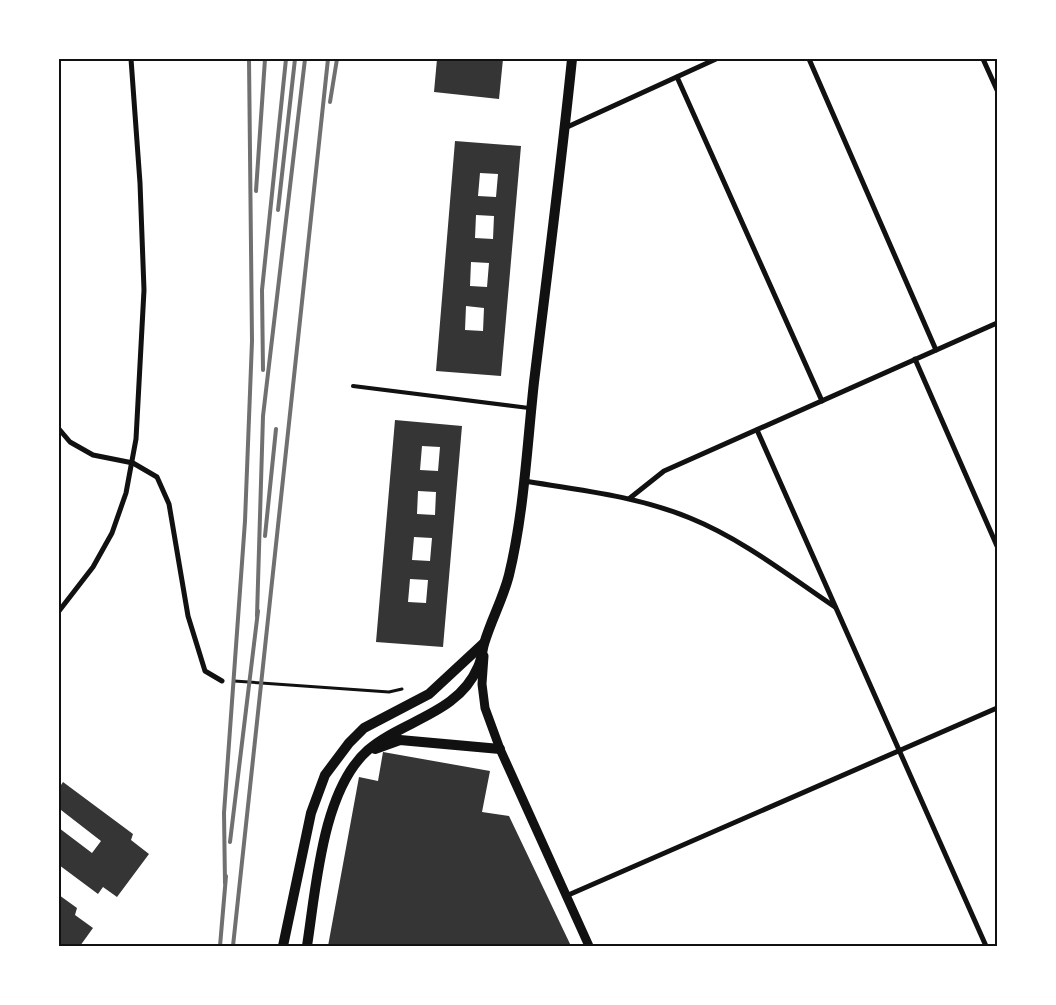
<svg xmlns="http://www.w3.org/2000/svg" width="1056" height="1005" font-family="Roboto,sans-serif">
  <style>
    .building { fill: #353535; fill-rule: evenodd }
    .lines { fill: none; stroke-linecap: round; stroke-linejoin: round }
    .path { stroke: #111; stroke-width: 3 }
    .service { stroke: #111; stroke-width: 4 }
    .minor { stroke: #111; stroke-width: 5 }
    .tertiary { stroke: #111; stroke-width: 9 }
    .secondary { stroke: #111; stroke-width: 10 }
    .rail { stroke: #707070; stroke-width: 4 }
    .neatline { fill: none; stroke: #111; stroke-width: 2 }
  </style>
  <rect width="100%" height="100%" fill="#fff"/>
  <!-- building -->
  <g class="building">
    <path d="M437,59h66l-4,40 -65,-7z"/>
    <path d="M455,141l66,5 -20,230 -65,-5zM480,173l18,1 -2,23 -18,-1zM476,215l18,1 -1,23 -18,-1zM471,262l18,1 -2,24 -17,-1zM466,306l18,2 -1,23 -18,-1z"/>
    <path d="M395,420l67,6 -19,221 -67,-5zM422,446l18,1 -2,24 -18,-1zM418,491l18,1 -1,23 -18,-1zM414,537l18,1 -2,23 -18,-1zM410,579l18,1 -2,23 -18,-1z"/>
    <path d="M383,752l107,19 -8,41 27,4 62,130h-243l31,-169 19,4z"/>
    <path d="M63,782l70,52 -2,6 18,14 -32,43 -14,-10 -5,7 -39,-29v-37l33,25 9,-12 -40,-31 -2,3v-25z"/>
    <path d="M59,895l18,13 -2,7 18,13 -13,18h-21z"/>
  </g>
  <g class="lines">
    <!-- path -->
    <path class="path" d="M234,681l155,11 13,-3"/>
    <!-- service -->
    <path class="service" d="M353,386l176,22"/>
    <!-- minor -->
    <g class="minor">
      <path d="M809,59l127,291"/>
      <path d="M983,59l14,31"/>
      <path d="M677,77l145,324"/>
      <path d="M565,128l151,-69"/>
      <path d="M915,359l82,187"/>
      <path d="M59,429l11,13 23,13 40,8 24,14 12,27 19,112 13,42 4,13 17,10"/>
      <path d="M757,430l229,516"/>
      <path d="M524,481c56,9 113,15 166,37 52,21 99,58 145,89"/>
      <path d="M630,498l34,-27 333,-148"/>
      <path d="M59,611l34,-44 19,-34 14,-40 10,-54 8,-149 -4,-107 -9,-124"/>
      <path d="M566,896l431,-188"/>
    </g>
    <!-- tertiary -->
    <path class="tertiary" d="M484,656l-2,28 3,24 15,41 89,197"/>
    <!-- secondary -->
    <g class="secondary">
      <path d="M375,749l25,-9 100,9"/>
      <path d="M283,946l28,-133 14,-38 24,-32 15,-15 65,-34 55,-51"/>
      <path d="M307,946c9,-57 15,-156 61,-196 35,-30 90,-36 110,-83 4,-8 4,-16 6,-23 7,-24 19,-45 25,-69 15,-62 18,-129 25,-193 13,-107 27,-215 38,-323"/>
    </g>
    <!-- rail -->
    <g class="rail">
      <path d="M330,102l7,-43"/>
      <path d="M256,191l9,-132"/>
      <path d="M278,210l17,-151"/>
      <path d="M263,370l-1,-80 24,-231"/>
      <path d="M265,536l11,-107"/>
      <path d="M257,616l6,-200 42,-357"/>
      <path d="M230,842l28,-231"/>
      <path d="M225,883l-1,-70 21,-292 7,-180 -3,-282"/>
      <path d="M220,946l6,-70"/>
      <path d="M233,946l95,-887"/>
    </g>
  </g>
  <!-- border -->
  <rect width="1056" height="1005" fill="none" stroke="#ffffff" stroke-width="120"/>
  <rect x="60" y="60" width="936" height="885" class="neatline"/>
</svg>
